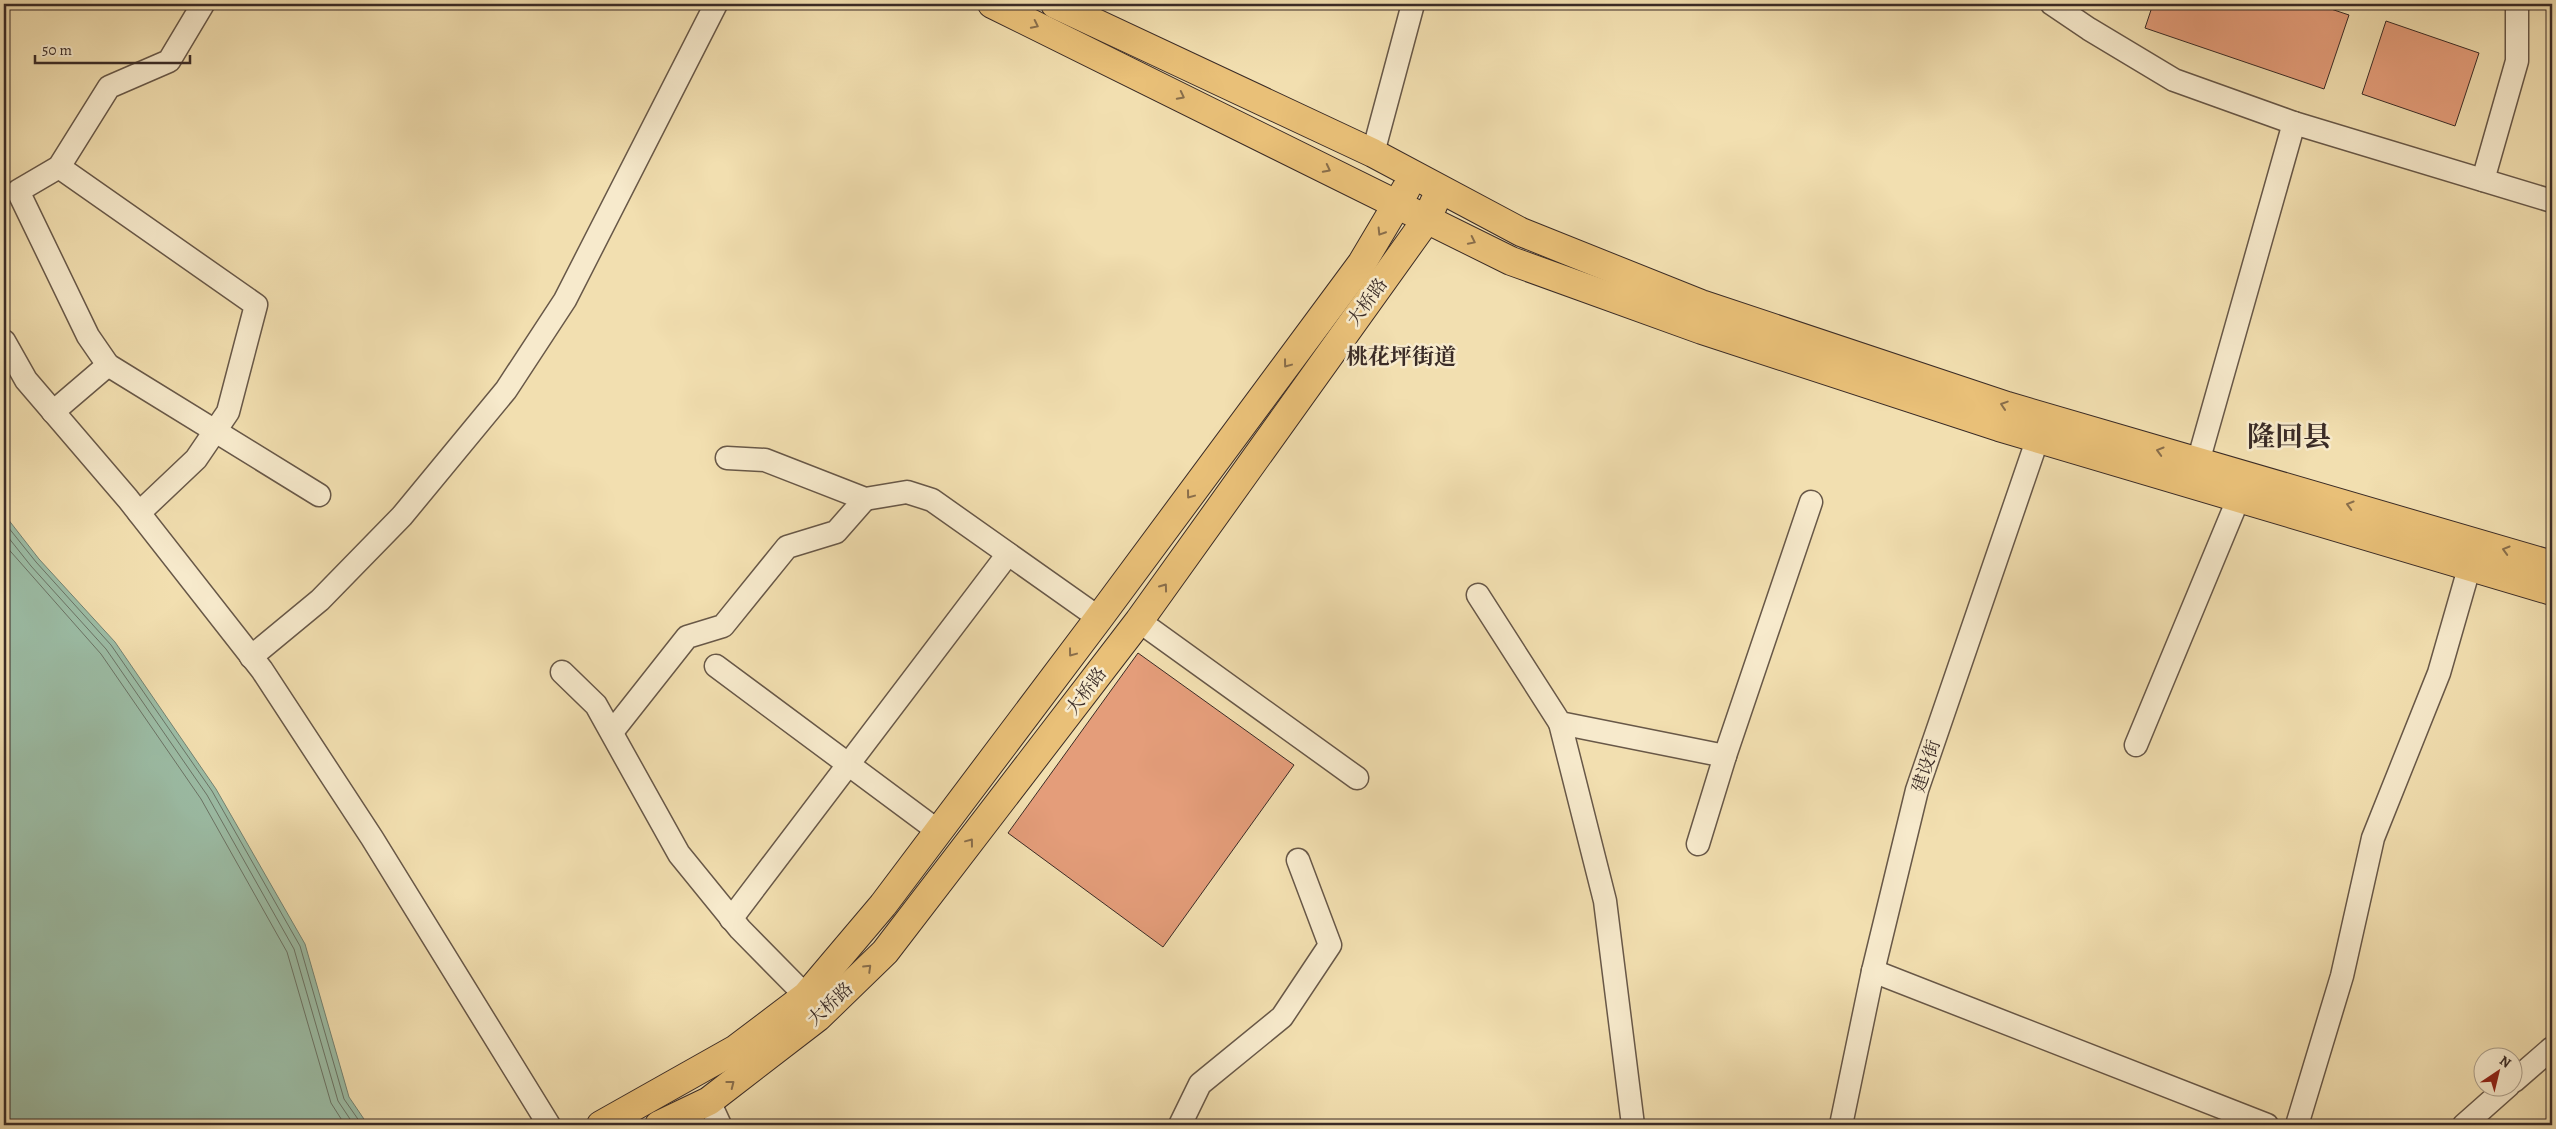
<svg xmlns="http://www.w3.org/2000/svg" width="2556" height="1129" font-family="Alegreya,'Noto Serif SC',serif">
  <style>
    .water { fill: #9cbda6; stroke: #758373 }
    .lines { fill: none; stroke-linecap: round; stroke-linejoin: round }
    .shore { stroke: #6b7466; stroke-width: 1 }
    .building { fill: #e49d7a; stroke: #3a2b26 }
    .minor-casing { stroke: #685848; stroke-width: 25 }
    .major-casing { stroke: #3a2b26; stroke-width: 30 }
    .minor { stroke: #f7eacc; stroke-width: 22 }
    .major { stroke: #e9c078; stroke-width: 28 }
    .oneway { stroke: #896e4b }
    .labels { text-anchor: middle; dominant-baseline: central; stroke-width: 5; stroke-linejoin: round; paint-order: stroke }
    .street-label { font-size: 18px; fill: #3a2b26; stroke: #f7eacc }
    .district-label { font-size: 22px; font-weight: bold; fill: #3a2b26; stroke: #f7eacc }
    .town-label { font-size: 28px; font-weight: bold; fill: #3a2b26; stroke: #f7eacc }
  </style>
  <rect width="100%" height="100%" fill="#f2dfb0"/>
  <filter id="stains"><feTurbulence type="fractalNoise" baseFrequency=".004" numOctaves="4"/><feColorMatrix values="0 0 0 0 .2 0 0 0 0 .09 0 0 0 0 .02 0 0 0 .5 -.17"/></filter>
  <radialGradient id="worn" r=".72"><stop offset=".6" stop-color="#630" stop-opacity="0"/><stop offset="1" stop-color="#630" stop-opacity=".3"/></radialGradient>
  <!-- water -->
  <path class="water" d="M4,514l35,45 76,83 101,147 89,155 44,153 19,28h-364z"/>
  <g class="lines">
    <!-- shore -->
    <g class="shore">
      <path d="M4,522l32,40 75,83 101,146 88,155 44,153 18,26"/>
      <path d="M4,532l27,34 75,83 101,146 87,154 44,152 16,24"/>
      <path d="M4,544l97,110 100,145 86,153 44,151 14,22"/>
    </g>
  </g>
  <!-- building -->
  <g class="building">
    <path d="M2153,4h163l33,11 -25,74 -179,-61z"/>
    <path d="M2386,21l93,32 -24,73 -93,-32z"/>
    <path d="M1138,653l156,112 -131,182 -155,-114z"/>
  </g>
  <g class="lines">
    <defs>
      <g id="minor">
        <path d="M203,4l-34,57 -60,26 -50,80 -41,24 70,145 20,29 211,130"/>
        <path d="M2052,4l37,25 85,51 120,43"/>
        <path d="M1373,153l40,-149"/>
        <path d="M59,167l197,138 -28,107 -32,47 -57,54"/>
        <path d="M2483,180l34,-119v-57"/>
        <path d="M4,341l22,39 102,119 134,171 110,168 177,287"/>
        <path d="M53,412l55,-47"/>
        <path d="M727,458l38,2 100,39 42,-7 25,8 167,118"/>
        <path d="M2198,462l96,-339 258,78"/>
        <path d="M1478,595l82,128 165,33"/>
        <path d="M1139,621l218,157"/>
        <path d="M251,657l69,-57 82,-84 104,-126 59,-90 151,-296"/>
        <path d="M716,666l222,165"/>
        <path d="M562,672l34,33 83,149 61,75 66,67"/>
        <path d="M1560,723l45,178 28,224"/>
        <path d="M612,732l75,-95 36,-11 64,-79 49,-15 29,-33"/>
        <path d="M2136,745l103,-248"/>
        <path d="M1698,844l27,-88 86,-254"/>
        <path d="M731,919l277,-365"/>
        <path d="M1873,971l394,154"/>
        <path d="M2514,1081l38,-33"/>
        <path d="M709,1101l11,24"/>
        <path d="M1180,1125l20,-41 82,-67 48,-72 -32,-85"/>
        <path d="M1841,1125l32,-154 44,-181 126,-367"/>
        <path d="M2297,1125l45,-149 31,-138 66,-165 35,-122"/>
        <path d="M2464,1125l44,-39"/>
      </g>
      <g id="major">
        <path d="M992,4l519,257 191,69 297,97 553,164"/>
        <path d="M1055,4l318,149 148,79 180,72 306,102 545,159"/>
        <path d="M601,1125l135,-76 70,-53 77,-91 216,-287 263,-355 44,-74"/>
        <path d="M659,1125l50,-24 109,-84 67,-65 254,-331 288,-402 7,-16"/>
      </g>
    </defs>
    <!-- minor casing -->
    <use href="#minor" class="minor-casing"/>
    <!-- major casing -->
    <use href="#major" class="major-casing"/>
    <!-- minor -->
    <use href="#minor" class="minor"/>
    <!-- major -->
    <use href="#major" class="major"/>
  </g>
  <!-- one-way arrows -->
  <defs><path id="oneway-chevron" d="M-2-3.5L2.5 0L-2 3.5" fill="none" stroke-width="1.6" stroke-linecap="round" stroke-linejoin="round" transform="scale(1.25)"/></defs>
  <g class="oneway">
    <use href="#oneway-chevron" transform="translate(1035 25) rotate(26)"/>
    <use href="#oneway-chevron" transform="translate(1181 96) rotate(27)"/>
    <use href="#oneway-chevron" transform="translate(1327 169) rotate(27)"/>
    <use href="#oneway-chevron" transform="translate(1381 232) rotate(122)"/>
    <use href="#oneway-chevron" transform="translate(1472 241) rotate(26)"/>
    <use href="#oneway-chevron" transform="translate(1287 364) rotate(127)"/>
    <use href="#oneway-chevron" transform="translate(2004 405) rotate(-162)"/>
    <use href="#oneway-chevron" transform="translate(2160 451) rotate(-164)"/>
    <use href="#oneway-chevron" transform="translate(1190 495) rotate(127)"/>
    <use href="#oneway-chevron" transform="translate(2350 505) rotate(-164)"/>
    <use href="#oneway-chevron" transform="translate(2506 550) rotate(-164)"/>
    <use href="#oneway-chevron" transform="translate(1164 587) rotate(-54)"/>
    <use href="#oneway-chevron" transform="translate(1072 653) rotate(127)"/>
    <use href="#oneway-chevron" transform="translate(970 842) rotate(-53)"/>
    <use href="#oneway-chevron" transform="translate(868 968) rotate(-44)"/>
    <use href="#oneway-chevron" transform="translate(731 1084) rotate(-38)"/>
  </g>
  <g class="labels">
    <!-- street labels -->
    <g class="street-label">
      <text transform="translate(1367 302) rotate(-54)">大桥路</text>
      <text transform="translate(1086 691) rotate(-53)">大桥路</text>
      <text transform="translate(1926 766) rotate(-72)">建设街</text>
      <text transform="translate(830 1004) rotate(-43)">大桥路</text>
    </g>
    <!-- district labels -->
    <g class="district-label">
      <text x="1401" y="357">桃花坪街道</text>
    </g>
    <!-- town labels -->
    <g class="town-label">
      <text x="2289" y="437">隆回县</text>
    </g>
  </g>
  <!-- margin -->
  <rect width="2556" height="1129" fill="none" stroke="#f2dfb0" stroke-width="20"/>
  <rect x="5" y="5" width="2546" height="1119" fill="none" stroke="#3a2b26" stroke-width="2.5"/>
  <rect x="10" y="10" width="2536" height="1109" fill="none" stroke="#3a2b26"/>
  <!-- north arrow -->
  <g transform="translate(2498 1072) rotate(35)"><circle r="24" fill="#f7eacc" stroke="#ab9e8a"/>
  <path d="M0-4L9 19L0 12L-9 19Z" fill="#8f2418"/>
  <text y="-8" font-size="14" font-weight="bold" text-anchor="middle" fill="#3a2b26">N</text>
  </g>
  <!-- scale -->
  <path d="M35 55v8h155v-8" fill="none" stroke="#3a2b26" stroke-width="2.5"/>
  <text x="42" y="55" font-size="15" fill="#3a2b26" stroke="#f7eacc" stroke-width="4" paint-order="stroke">50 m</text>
  <rect width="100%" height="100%" filter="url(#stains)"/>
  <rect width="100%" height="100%" fill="url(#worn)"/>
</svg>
